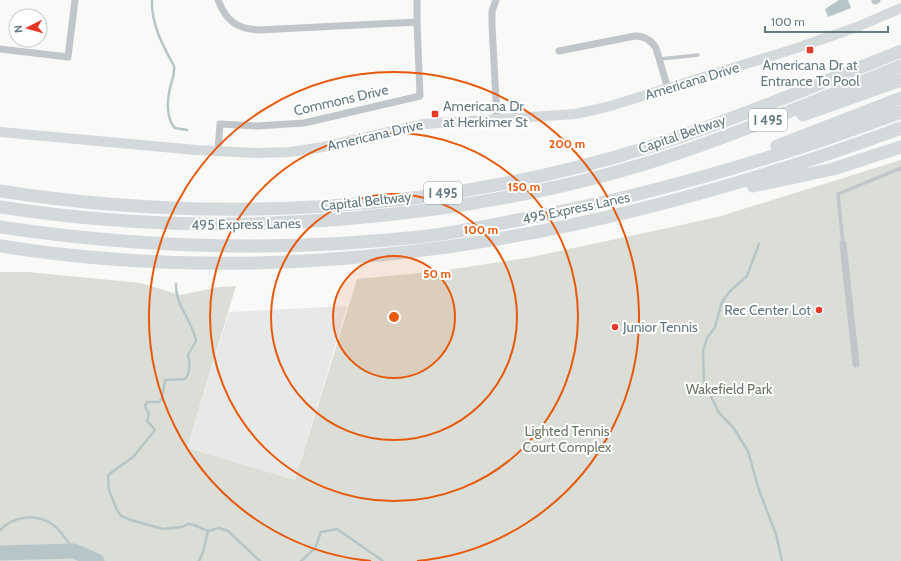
<svg xmlns="http://www.w3.org/2000/svg" width="901" height="561" font-family="Cabin,sans-serif">
  <style>
    .built { fill: #e7e9e8 }
    .green { fill: #daded6 }
    .water { fill: #b6c6c8 }
    .lines { fill: none; stroke-linecap: round; stroke-linejoin: round }
    .stream { stroke: #b6c6c8; stroke-width: 2.5 }
    .river { stroke: #b6c6c8; stroke-width: 15 }
    .lane { stroke: #c0c6c9; stroke-width: 3.5 }
    .street { stroke: #c0c6c9; stroke-width: 7 }
    .secondary { stroke: #d4d9dc; stroke-width: 10 }
    .highway { stroke: #d4d9dc; stroke-width: 13 }
    .ring { fill: none; stroke: #e8590c; stroke-width: 2 }
    .poi-dot { fill: #e73828; stroke: #fff; stroke-width: 1.5 }
    .labels { text-anchor: middle; dominant-baseline: central; stroke-width: 4; stroke-linejoin: round; paint-order: stroke }
    .shield { fill: #fff; stroke: #92a2a8; stroke-width: 1 }
    .shield-label { font-size: 13px; font-weight: bold; fill: #637a82 }
    .poi-label { font-size: 14px; fill: #637a82; stroke: #fff; text-anchor: start }
    .street-label { font-size: 14px; fill: #637a82; stroke: #fff }
    .park-label { font-size: 14px; fill: #6a7a62; stroke: #fff }
    .centre { fill: #e8590c; stroke: #fff; stroke-width: 2 }
    .ring-label { font-size: 12px; text-anchor: middle; font-weight: bold; fill: #e8590c; stroke: #fff; stroke-width: 4; stroke-linejoin: round; paint-order: stroke }
  </style>
  <rect width="100%" height="100%" fill="#f9f9f7"/>
  <!-- built -->
  <path class="built" d="M347,306l-52,174 -108,-32 42,-136z"/>
  <!-- green -->
  <path class="green" d="M901,160v401h-901v-289h28l113,11 39,12 39,-8 17,-1 -49,162 108,32 62,-201 84,-8 86,-13 136,-29 58,-13z"/>
  <!-- water -->
  <path class="water" d="M839,0h9l3,8 -23,9 -3,-8z"/>
  <g class="lines">
    <!-- stream -->
    <g class="stream">
      <path d="M152,0c-1,24 11,46 22,66 1,9 -2,14 -4,22 -3,12 -4,31 5,40l12,2"/>
      <path d="M759,244l-12,32 -17,15 -8,11 -7,25 -8,11 -4,13 1,31 15,31 14,14 15,24 11,39 17,44 6,27"/>
      <path d="M176,284c-1,22 16,35 20,57l-8,14c2,8 3,17 -3,24l-20,1 -3,18 -3,4h-12l-2,4 4,8 -2,7 8,9 -22,27 -21,15 -4,4 1,14 8,20 4,6 10,4 32,9 19,-2 6,-3 6,1 14,6"/>
      <path d="M0,530c14,-14 35,-17 52,-6 9,6 16,18 22,27"/>
      <path d="M199,561l4,-9 5,-21 11,-3 9,3 32,30"/>
      <path d="M301,561l14,-13 6,-16 16,-3 46,32"/>
    </g>
    <!-- river -->
    <path class="river" d="M0,553l74,-2 23,10"/>
    <!-- lane -->
    <g class="lane">
      <path d="M660,59l38,-4"/>
      <path d="M843,244l-5,-50 63,-26"/>
    </g>
    <!-- street -->
    <g class="street">
      <path d="M218,0c8,21 19,29 41,30l158,-8v-22"/>
      <path d="M496,0l-4,11v14l5,94"/>
      <path d="M875,1l2,-1"/>
      <path d="M0,49l68,8 7,-57"/>
      <path d="M559,51l76,-15c9,0 16,4 21,12l12,41"/>
      <path d="M218,151l2,-27 37,2 47,-3 116,-27 -3,-74"/>
      <path d="M843,244l13,120"/>
    </g>
    <!-- secondary -->
    <path class="secondary" d="M0,132l196,18 62,3 32,-1 33,-5 101,-23 151,-10 32,-7 190,-59 60,-21 44,-19"/>
    <!-- highway -->
    <g class="highway">
      <path d="M803,115l98,-35"/>
      <path d="M777,146l124,-48"/>
      <path d="M753,186l80,-17 68,-22"/>
      <path d="M0,191c214,34 442,21 649,-44 85,-27 169,-63 252,-96"/>
      <path d="M0,207c148,23 287,22 435,2 85,-12 169,-30 249,-58 74,-25 145,-56 217,-85"/>
      <path d="M0,227c139,21 279,25 419,10 37,-4 73,-12 109,-19 128,-24 252,-61 373,-106"/>
      <path d="M0,246c308,49 611,-11 901,-118"/>
    </g>
  </g>
  <!-- distance rings -->
  <circle cx="394" cy="317" r="61" fill="#e8590c" fill-opacity=".12"/>
  <g class="ring">
    <circle cx="394" cy="317" r="61"/>
    <circle cx="394" cy="317" r="123"/>
    <circle cx="394" cy="317" r="184"/>
    <path d="M371 561A245 245 0 1 1 417 561"/>
  </g>
  <!-- markers -->
  <g class="poi-dot">
    <rect x="806" y="46" width="8" height="8" rx="2"/>
    <rect x="431" y="110" width="8" height="8" rx="2"/>
    <circle cx="819" cy="310" r="4"/>
    <circle cx="615" cy="327" r="4"/>
  </g>
  <g class="labels">
    <!-- shield labels -->
    <g class="shield">
      <rect x="749" y="109" width="38" height="22" rx="3"/>
      <rect x="424" y="182" width="38" height="22" rx="3"/>
    </g>
    <g class="shield-label">
      <text x="768" y="120">I 495</text>
      <text x="443" y="193">I 495</text>
    </g>
    <!-- poi labels -->
    <g class="poi-label">
      <text x="810" y="65" text-anchor="middle">Americana Dr at<tspan x="810" dy="16">Entrance To Pool</tspan></text>
      <text x="443" y="106">Americana Dr<tspan x="443" dy="16">at Herkimer St</tspan></text>
      <text x="811" y="310" text-anchor="end">Rec Center Lot</text>
      <text x="623" y="327">Junior Tennis</text>
    </g>
    <!-- street labels -->
    <g class="street-label">
      <text transform="translate(692 81) rotate(-17)">Americana Drive</text>
      <text transform="translate(341 100) rotate(-13)">Commons Drive</text>
      <text transform="translate(682 134) rotate(-19)">Capital Beltway</text>
      <text transform="translate(375 135) rotate(-13)">Americana Drive</text>
      <text transform="translate(366 201) rotate(-6)">Capital Beltway</text>
      <text transform="translate(576 208) rotate(-12)">495 Express Lanes</text>
      <text transform="translate(246 224) rotate(-1)">495 Express Lanes</text>
    </g>
    <!-- park labels -->
    <g class="park-label">
      <text x="729" y="389">Wakefield Park</text>
      <text x="567" y="431">Lighted Tennis<tspan x="567" dy="16">Court Complex</tspan></text>
    </g>
  </g>
  <circle cx="394" cy="317" r="6" class="centre"/>
  <g class="ring-label">
    <text x="567" y="148">200 m</text>
    <text x="524" y="191">150 m</text>
    <text x="481" y="234">100 m</text>
    <text x="437" y="278">50 m</text>
  </g>
  <!-- north arrow -->
  <g transform="translate(28 28) rotate(264)"><circle r="19" fill="#ffffff" stroke="#c1cacd"/>
  <path d="M0-3L7 15L0 10L-7 15Z" fill="#e73828"/>
  <text y="-6" font-size="11" font-weight="bold" text-anchor="middle" fill="#637a82">N</text>
  </g>
  <!-- scale -->
  <path d="M765 26v6h123v-6" fill="none" stroke="#637a82" stroke-width="2"/>
  <text x="771" y="26" font-size="12" fill="#637a82" stroke="#ffffff" stroke-width="3" paint-order="stroke">100 m</text>
</svg>
